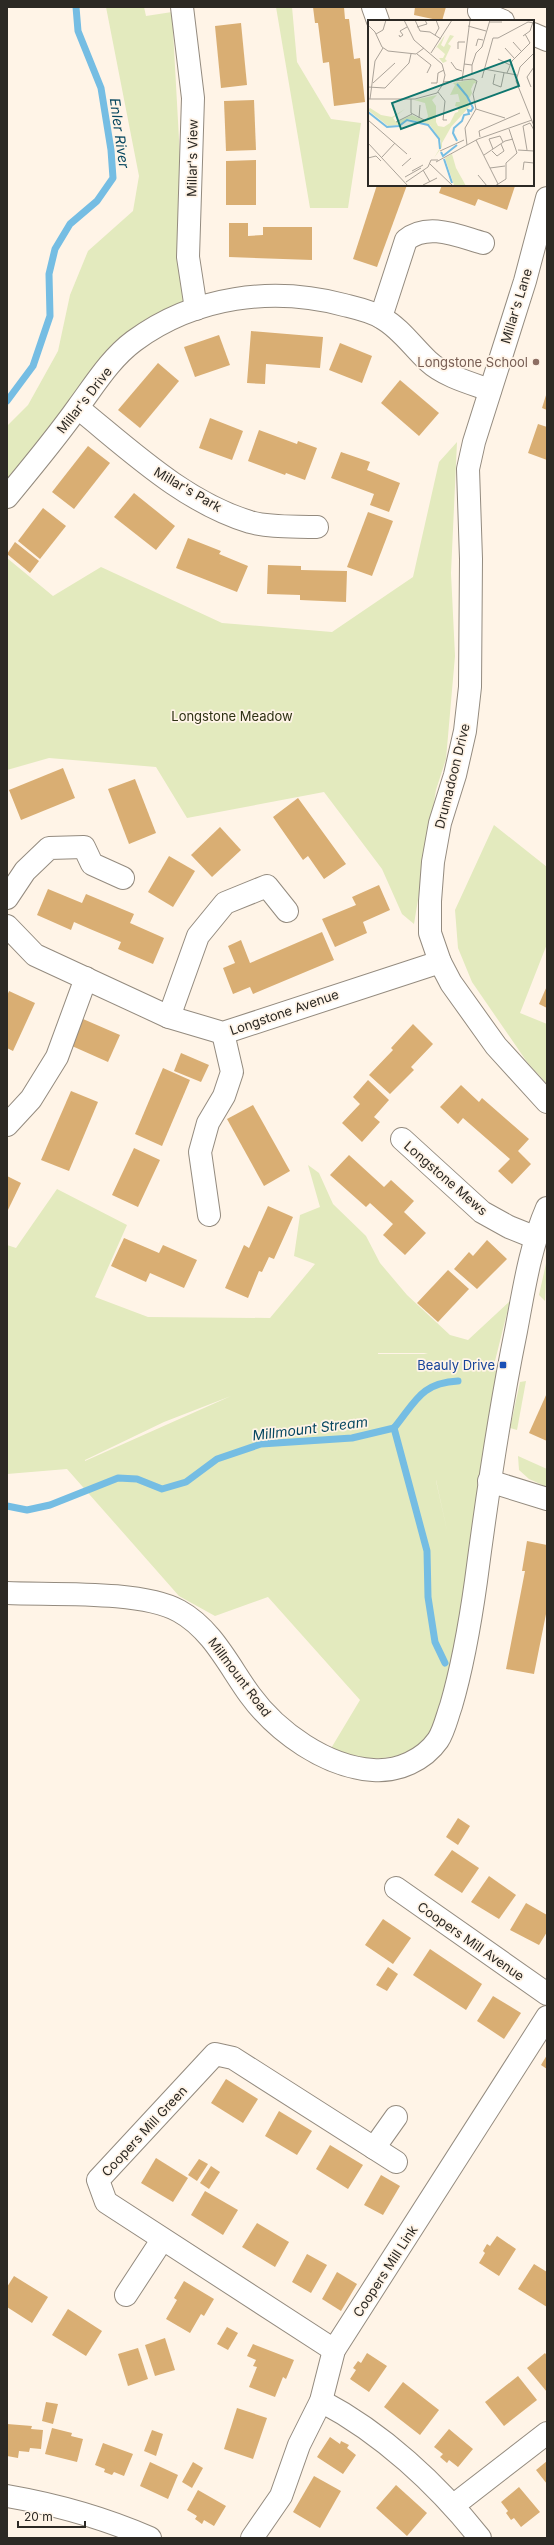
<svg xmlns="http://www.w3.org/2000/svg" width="554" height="2545" font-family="Inter,sans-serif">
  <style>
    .green { fill: #e3eabe; fill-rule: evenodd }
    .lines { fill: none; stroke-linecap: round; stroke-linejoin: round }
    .stream { stroke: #75bde3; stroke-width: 7 }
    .building { fill: #d9ae73 }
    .street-casing { stroke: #948b7f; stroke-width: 24 }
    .street { stroke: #fff; stroke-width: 22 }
    .education-dot { fill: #8d6e63; stroke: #fff4e7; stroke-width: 1.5 }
    .transit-dot { fill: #1a4fb4; stroke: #fff4e7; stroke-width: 1.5 }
    .labels { text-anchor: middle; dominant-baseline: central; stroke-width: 3.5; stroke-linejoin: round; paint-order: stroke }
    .street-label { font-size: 13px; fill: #2c2924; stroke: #fff4e7 }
    .education-label { font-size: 13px; fill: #785e54; stroke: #fff4e7; text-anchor: end }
    .park-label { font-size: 13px; fill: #2d3012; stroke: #fff4e7 }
    .transit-label { font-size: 13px; fill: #164399; stroke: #fff4e7; text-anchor: end }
    .water-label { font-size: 14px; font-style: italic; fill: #06465f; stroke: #fff4e7 }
    .inset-river { fill: none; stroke: #75bde3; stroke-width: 2 }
    .inset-road { fill: none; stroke: #aba399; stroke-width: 1 }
    .view { fill: #0f766e; fill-opacity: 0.15; stroke: #0f766e; stroke-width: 2 }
    .inset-edge { fill: none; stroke: #2c2924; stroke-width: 2 }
  </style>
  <rect width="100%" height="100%" fill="#fff4e7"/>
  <!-- green -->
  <g class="green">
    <path d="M106,7h38l2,9 26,-4 16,291 -43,18 -138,170v-65l21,-21 30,-54 12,-56 18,-44 45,-40 6,-35z"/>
    <path d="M276,7h16l5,55 34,57 30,4 -13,85h-38z"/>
    <path d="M457,442l-6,131 4,83 -9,103 -10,31 -22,134 -12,-10 -20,-45 -58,-77 -137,26 -31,-51 -107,-9 -42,12v-212l46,38 48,-29 121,56 110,9 81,-55 26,-115z"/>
    <path d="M494,825l53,42v77l-27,69 27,11v60l-20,-22 -55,-80 -14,-34 -3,-38z"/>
    <path d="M308,1165l11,8 14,31 33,32 14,27 27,32 43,40 18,5 42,-39 -17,68 5,3 -49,314 -23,58 -21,12 -35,3 -40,-9 30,-50 -92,-103 -53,19 -36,-20 -112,-127 -60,5v-229l9,3 41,-59 70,36 -32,72 53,20 122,1 45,-54 -21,-8 6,-41 20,-8zM424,1353l4,1h-50v-1zM231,1396l-146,65v-1l79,-38zM436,1480l12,55 -12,-54z"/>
    <path d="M547,1259l-2,42 -6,-6z"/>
    <path d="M526,1381l-9,49 -7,-2 10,-46z"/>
    <path d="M518,1456l29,13v18l-18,-8 -10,-9z"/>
  </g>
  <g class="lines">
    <!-- stream -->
    <g class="stream">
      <path d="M7,401l26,-35 17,-50 -1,-42 6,-25 15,-25 27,-23 16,-23 -2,-28 -10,-62 -23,-57 -2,-24"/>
      <path d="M394,1428l33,123 1,46 7,45 10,21"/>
      <path d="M394,1428c22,-27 27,-45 64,-47"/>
      <path d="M7,1506l20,4 23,-5 68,-27 19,1 25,10 24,-7 31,-23 44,-15 91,-6 42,-10"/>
    </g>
  </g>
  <!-- building -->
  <g class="building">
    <path d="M313,7h31l1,12h4l5,40 6,-1 5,44 -31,4 -5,-44 -6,1 -5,-40h-3z"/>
    <path d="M415,7h31l-4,14 -28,-6z"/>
    <path d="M241,23l6,62 -26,3 -6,-62z"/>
    <path d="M254,100l2,50 -30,1 -2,-50z"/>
    <path d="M256,160v45h-30v-44z"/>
    <path d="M377,185h30l-30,82 -24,-8z"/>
    <path d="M442,185h70l3,1 -8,24 -29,-11 -3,7 -36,-13z"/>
    <path d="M229,223h19v13l15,-1v-8h49v33l-83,-3z"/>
    <path d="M251,331l72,6 -3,31 -54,-4 -1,20 -18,-1z"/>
    <path d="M219,335l11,30 -35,12 -11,-30z"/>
    <path d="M340,343l32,13 -10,27 -33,-13z"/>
    <path d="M158,363l21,18 -39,47 -22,-18z"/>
    <path d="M400,380l39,33 -20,23 -38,-33z"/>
    <path d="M547,392v18l-5,-2z"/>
    <path d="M210,418l33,13 -11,29 -33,-12z"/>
    <path d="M538,424l9,3v33l-19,-7z"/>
    <path d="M259,430l38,14 1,-3 19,7 -12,32 -19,-7 -1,2 -37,-14z"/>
    <path d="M88,446l22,17 -36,46 -22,-17z"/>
    <path d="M341,452l29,10 -3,8 33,13 -11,29 -19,-7 4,-11 -43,-16z"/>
    <path d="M134,493l41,33 -19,24 -42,-33z"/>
    <path d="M43,508l23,18 -26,33 -22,-18z"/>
    <path d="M368,512l25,9 -21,55 -25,-9z"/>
    <path d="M188,538l33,13 -2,3 29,12 -11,26 -61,-24z"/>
    <path d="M15,542l24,19 -9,12 -23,-19z"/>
    <path d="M268,565l33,1v4l46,1 -1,31 -46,-2v-5l-33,-1z"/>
    <path d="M63,768l12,30 -54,22 -12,-30z"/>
    <path d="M135,779l21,54 -27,11 -21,-55z"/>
    <path d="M298,798l48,66 -22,15 -16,-23 -5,4 -30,-43z"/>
    <path d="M220,827l21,23 -29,27 -21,-22z"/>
    <path d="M169,856l26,15 -22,36 -25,-15z"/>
    <path d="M379,885l11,25 -27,12 4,11 -32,14 -13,-28 34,-14 -4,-8z"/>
    <path d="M48,889l34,14 4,-9 48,20 -4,9 34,15 -11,26 -35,-15 3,-7 -31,-13 -16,-7 -3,8 -34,-15z"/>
    <path d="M322,932l12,28 -81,34 -3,-7 -17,7 -10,-26 12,-5 -7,-17 13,-6 9,23z"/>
    <path d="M547,986v22l-8,-4z"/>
    <path d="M9,991l26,12 -22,48 -6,-3v-52z"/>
    <path d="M83,1019l37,16 -12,27 -36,-16z"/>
    <path d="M413,1024l20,20 -22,23 3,3 -24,24 -21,-19 24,-25 -2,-2z"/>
    <path d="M181,1053l28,12 -8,17 -27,-11z"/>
    <path d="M163,1068l27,12 -28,66 -27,-12z"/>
    <path d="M368,1080l21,20 -15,17 6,5 -18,20 -20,-19 18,-19 -7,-7z"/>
    <path d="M461,1085l18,17 3,-4 47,41 -11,12 13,13 -19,20 -14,-13 12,-12 -47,-41 -5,6 -18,-17z"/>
    <path d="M71,1091l27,11 -29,69 -28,-11z"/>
    <path d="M253,1105l37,66 -26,15 -37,-67z"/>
    <path d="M134,1148l26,12 -22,47 -26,-12z"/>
    <path d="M349,1155l35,32 7,-7 23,21 -10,11 22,21 -21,22 -22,-20 10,-11 -23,-21 -4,4 -36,-32z"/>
    <path d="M7,1176l14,7 -14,29z"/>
    <path d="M268,1206l25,11 -19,42 -5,-2 -7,15 -3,-1 -11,27 -23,-10 19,-43 5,3z"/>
    <path d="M124,1238l35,15 4,-8 34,15 -13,28 -34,-15 -4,9 -35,-16z"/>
    <path d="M487,1240l20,19 -30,30 -23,-20 15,-17 4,4z"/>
    <path d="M448,1270l21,19 -31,33 -21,-19z"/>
    <path d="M547,1393v48l-18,-8z"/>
    <path d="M527,1541l20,4v64l-13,65 -28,-5 19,-98h-3z"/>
    <path d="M458,1818l12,8 -12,19 -12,-8z"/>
    <path d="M452,1850l27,18 -17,25 -28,-18z"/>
    <path d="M489,1876l27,19 -17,24 -28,-17z"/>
    <path d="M526,1903l21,12v17l-8,13 -29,-15z"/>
    <path d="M383,1919l28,19 -18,26 -28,-19z"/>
    <path d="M430,1949l52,35 -16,26 -53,-35z"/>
    <path d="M388,1967l10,7 -11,17 -11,-6z"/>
    <path d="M493,1996l28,17 -17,26 -27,-18z"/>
    <path d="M547,2055v14l-6,-4z"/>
    <path d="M226,2079l32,20 -15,24 -32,-20z"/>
    <path d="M279,2111l33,20 -15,24 -32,-19z"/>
    <path d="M330,2145l33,20 -15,24 -32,-20z"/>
    <path d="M156,2158l32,20 -15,24 -32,-19z"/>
    <path d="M199,2159l9,5 -11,17 -9,-6z"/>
    <path d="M211,2166l9,6 -11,17 -9,-6z"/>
    <path d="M381,2175l19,11 -17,29 -19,-10z"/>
    <path d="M205,2191l33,19 -15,25 -32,-20z"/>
    <path d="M257,2223l32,19 -14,25 -33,-20z"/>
    <path d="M497,2236l19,13 -17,27 -20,-13 6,-10 -2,-2 4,-7 3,2z"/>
    <path d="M307,2254l20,11 -16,28 -19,-11z"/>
    <path d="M534,2264l13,8v35l-29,-18z"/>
    <path d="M337,2272l20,12 -16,27 -19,-12z"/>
    <path d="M14,2276l34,21 -16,26 -25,-16v-20z"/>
    <path d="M184,2281l30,18 -10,17 -3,-2 -11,19 -24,-14 11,-19 -3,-2z"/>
    <path d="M68,2309l34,22 -16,25 -34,-21z"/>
    <path d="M227,2327l11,6 -10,17 -11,-6z"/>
    <path d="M165,2338l10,32 -20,6 -10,-31z"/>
    <path d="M253,2344l41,16 -8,19 -3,-2 -8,20 -26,-10 8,-20 -4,-1 3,-6 -9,-4z"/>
    <path d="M138,2348l10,31 -20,7 -10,-32z"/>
    <path d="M367,2353l20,13 -18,26 -19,-13 6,-9 -3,-2 5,-7 3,2z"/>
    <path d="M545,2353l2,3v36l-20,-24z"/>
    <path d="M518,2376l19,24 -33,26 -19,-24z"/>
    <path d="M403,2382l36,28 -19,25 -36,-28z"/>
    <path d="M46,2402l12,2 -5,20 -11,-3z"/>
    <path d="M237,2408l30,10 -14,41 -29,-10z"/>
    <path d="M7,2424l25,2 -1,3 12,1 -2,19 -11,-1 -1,4 -10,-1 -1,7 -11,-2z"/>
    <path d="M52,2428l20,5 -1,3 12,3 -6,23 -32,-8z"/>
    <path d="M449,2429l24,20 -15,18 -9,-7 -2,3 -7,-6 3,-3 -9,-7z"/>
    <path d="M152,2430l11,4 -7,22 -12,-5z"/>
    <path d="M330,2437l10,7 1,-3 8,4 -2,3 9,7 -13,19 -26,-17z"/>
    <path d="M103,2443l30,11 -9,22 -10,-4 -2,3 -8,-3 1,-3 -10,-4z"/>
    <path d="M547,2461v23l-11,-14z"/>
    <path d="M150,2462l28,13 -10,24 -28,-13z"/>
    <path d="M193,2462l10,6 -11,20 -10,-6z"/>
    <path d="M314,2476l27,15 -21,37 -27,-16z"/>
    <path d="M396,2485l31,28 -20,23 -31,-28z"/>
    <path d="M519,2487l21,25 -19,15 -7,-9 -3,2 -5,-7 2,-2 -7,-9z"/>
    <path d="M198,2490l28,16 -12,20 -10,-6 -2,4 -7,-5 2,-3 -10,-6z"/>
  </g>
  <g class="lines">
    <defs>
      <g id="street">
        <path d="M182,7l11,91 -5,159 8,52"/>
        <path d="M373,7l5,14"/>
        <path d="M479,11l24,10"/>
        <path d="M533,34l14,6"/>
        <path d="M547,198l-22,83 -51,161 -6,27 3,90 -1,128 -5,44 -10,44 -15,48 -7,39 -3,39v32l10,29 11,21 45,63 51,56"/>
        <path d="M381,317l25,-77c22,-18 52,-4 77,3"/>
        <path d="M78,408c52,42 106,94 172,114 22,6 44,4 67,5"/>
        <path d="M7,497c24,-29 49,-59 71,-90 17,-23 33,-49 56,-66 61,-45 139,-55 210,-36 12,3 27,6 38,13 18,10 31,29 46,43 16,15 42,22 62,29"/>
        <path d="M7,898l18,-27 24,-23 35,-1 8,17 31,14"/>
        <path d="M7,926l28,29 134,62 54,16 217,-71"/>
        <path d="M169,1017l29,-81 27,-33 42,-17 20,25"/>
        <path d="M7,1125l24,-26 26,-42 29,-79"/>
        <path d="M402,1139l80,73 27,15 25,10"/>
        <path d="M209,1215l-9,-63 8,-29 16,-27 8,-24 -9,-39"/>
        <path d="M489,1481l58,18"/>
        <path d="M7,1593c45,2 134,-3 172,18 33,18 50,55 71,84 27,37 76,72 123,75 25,2 51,-10 65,-30 6,-9 9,-23 13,-34 12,-41 19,-82 25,-125 11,-84 23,-167 40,-250 8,-42 14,-84 31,-123"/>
        <path d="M396,1888l151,106"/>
        <path d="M374,2148l22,-31"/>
        <path d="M126,2295l36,-55"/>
        <path d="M334,2350l-228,-148 -8,-22 117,-126 18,4 163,104"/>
        <path d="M321,2401c61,32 116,83 159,137"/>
        <path d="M7,2496c52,9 95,21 143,42"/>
        <path d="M454,2505l93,-72"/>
        <path d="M252,2538l29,-42 18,-51 22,-44 13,-51 213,-333"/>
      </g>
    </defs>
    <!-- street casing -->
    <use href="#street" class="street-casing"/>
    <!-- street -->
    <use href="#street" class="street"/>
  </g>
  <!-- markers -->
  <circle class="education-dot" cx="536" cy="362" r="4"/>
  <rect class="transit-dot" x="499" y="1361" width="8" height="8" rx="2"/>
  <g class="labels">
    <!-- street labels -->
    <g class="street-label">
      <text transform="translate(192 158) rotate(-89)">Millar's View</text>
      <text transform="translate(516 306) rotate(-73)">Millar's Lane</text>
      <text transform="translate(84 400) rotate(-52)">Millar's Drive</text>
      <text transform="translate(188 489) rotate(30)">Millar's Park</text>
      <text transform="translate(452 776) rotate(-76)">Drumadoon Drive</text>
      <text transform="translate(284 1012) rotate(-19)">Longstone Avenue</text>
      <text transform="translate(446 1178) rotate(41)">Longstone Mews</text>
      <text transform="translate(240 1677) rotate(53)">Millmount Road</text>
      <text transform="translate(471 1941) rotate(35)">Coopers Mill Avenue</text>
      <text transform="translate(144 2131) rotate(-47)">Coopers Mill Green</text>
      <text transform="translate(385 2271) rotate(-57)">Coopers Mill Link</text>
    </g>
    <!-- education labels -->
    <g class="education-label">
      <text x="528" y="362">Longstone School</text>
    </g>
    <!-- park labels -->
    <g class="park-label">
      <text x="232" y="716">Longstone Meadow</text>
    </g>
    <!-- transit labels -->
    <g class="transit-label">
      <text x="495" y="1365">Beauly Drive</text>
    </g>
    <!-- water labels -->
    <g class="water-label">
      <text transform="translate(120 133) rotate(82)">Enler River</text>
      <text transform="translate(310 1428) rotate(-7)">Millmount Stream</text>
    </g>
  </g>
  <!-- overview -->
  <g transform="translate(368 20)">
    <rect width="166" height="166" fill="#fff4e7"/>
    <path d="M77,15l-4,10 3,2 6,-12 4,1 -6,8 3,2 -6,13 2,2 -4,2 -4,-5h4l2,-4 -8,-7 -4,5zM107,59l2,5 -3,-1 -3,6 1,4 -4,8 2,5 -19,21 -9,16v4l-8,11 6,-10 1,-7 -11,-16 -21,-6 -11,6 -10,1 -20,-16 2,-2 11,7 11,2 13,-8 -12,9 3,4 16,-7 14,6 2,-5 -3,-13 -11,-3 23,-5 -5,5 4,6v16l2,4 6,1 6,-4 5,-10 3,-1 1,-5 -4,-1 1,-4h4l-2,-8 -8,1 5,-10 -2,-2zM84,134l4,14 10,18 -12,-1 -9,-27z" fill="#e3eabe"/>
    <path class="inset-river" d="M0,92l19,15 12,-1 8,-6 21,5 11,14 1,10M89,121l-4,-8 1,-5 8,-7 2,-6 5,-1 -1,-4 3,1 2,-3 -6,-12 -10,-12M73,132l2,4 14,-11M76,139l8,24"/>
    <path class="inset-road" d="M47,0l5,11 10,1 11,7M121,2h13M0,5l7,7 7,15 6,4 28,3 8,-6M100,6l18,5M49,7l10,-3 -2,-4M8,14l7,-4 3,-10M31,15l1,2 3,-2 -3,-4 7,-4M67,15l4,-7 -3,-8M155,16l7,-5 3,-9M145,22l8,9M108,26l2,-7 5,1M137,28l9,10M90,29v-7h7M63,33l21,-33M166,33l-14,14 -4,14 18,45M49,34l14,11 -4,8M130,39l12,6M83,42l5,7 6,2M96,44l8,1v9M104,45l4,-12 6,-6 8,-27M116,49l33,6M139,53l5,-12 18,-18 -5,-9M127,54l-2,10 8,3 3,-14M114,58l11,-40h5l30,-16 6,1M94,61l8,-61M76,62l29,-3 4,2 -4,13 3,15 -11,19 2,17M5,63l22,-20M63,63h6l1,-10 6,-3M0,67l17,1 24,-25 2,-9M163,67l-4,-10 7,-10M70,72l7,9 -2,19h4M0,79h47l22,-6 6,-9 2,-9 -3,-11 -28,-24 -10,-20M2,79l5,-38 8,-13M43,79v14l15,8M108,89l29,9M51,98l1,-13M0,100l39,34M28,102l16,-8M112,117l-1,-6 41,-18M108,120l22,44M0,123l40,43M125,129l-4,-10 11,-3 3,6M150,130l16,1M159,130l-4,-24 7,-3 4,7M72,131l24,-11M124,131l5,5 7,-5 -3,-7M116,135l21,-14 8,-2M14,137l13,-14M0,138l8,-2 5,5M68,142l42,-23 54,-19M62,144l23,22M34,146l9,-8M122,148l15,-2M55,150l7,12M155,150l1,-8 10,1M44,151l11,-6M110,155l9,11M37,157l16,-9M38,162l22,-15 3,-7h7M55,165l14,-7M127,166l11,-7v-16l11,-10 -8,-24"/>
    <path class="view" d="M142,40l9,26 -118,43 -9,-26z"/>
    <rect width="166" height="166" class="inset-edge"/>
  </g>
  <!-- border -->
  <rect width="554" height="2545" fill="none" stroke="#2c2924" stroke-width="16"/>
  <!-- scale -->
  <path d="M18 2521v6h67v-6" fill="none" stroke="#2c2924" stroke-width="2"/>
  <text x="24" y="2521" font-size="12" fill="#2c2924" stroke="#fff4e7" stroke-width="3" paint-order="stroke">20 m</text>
</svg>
